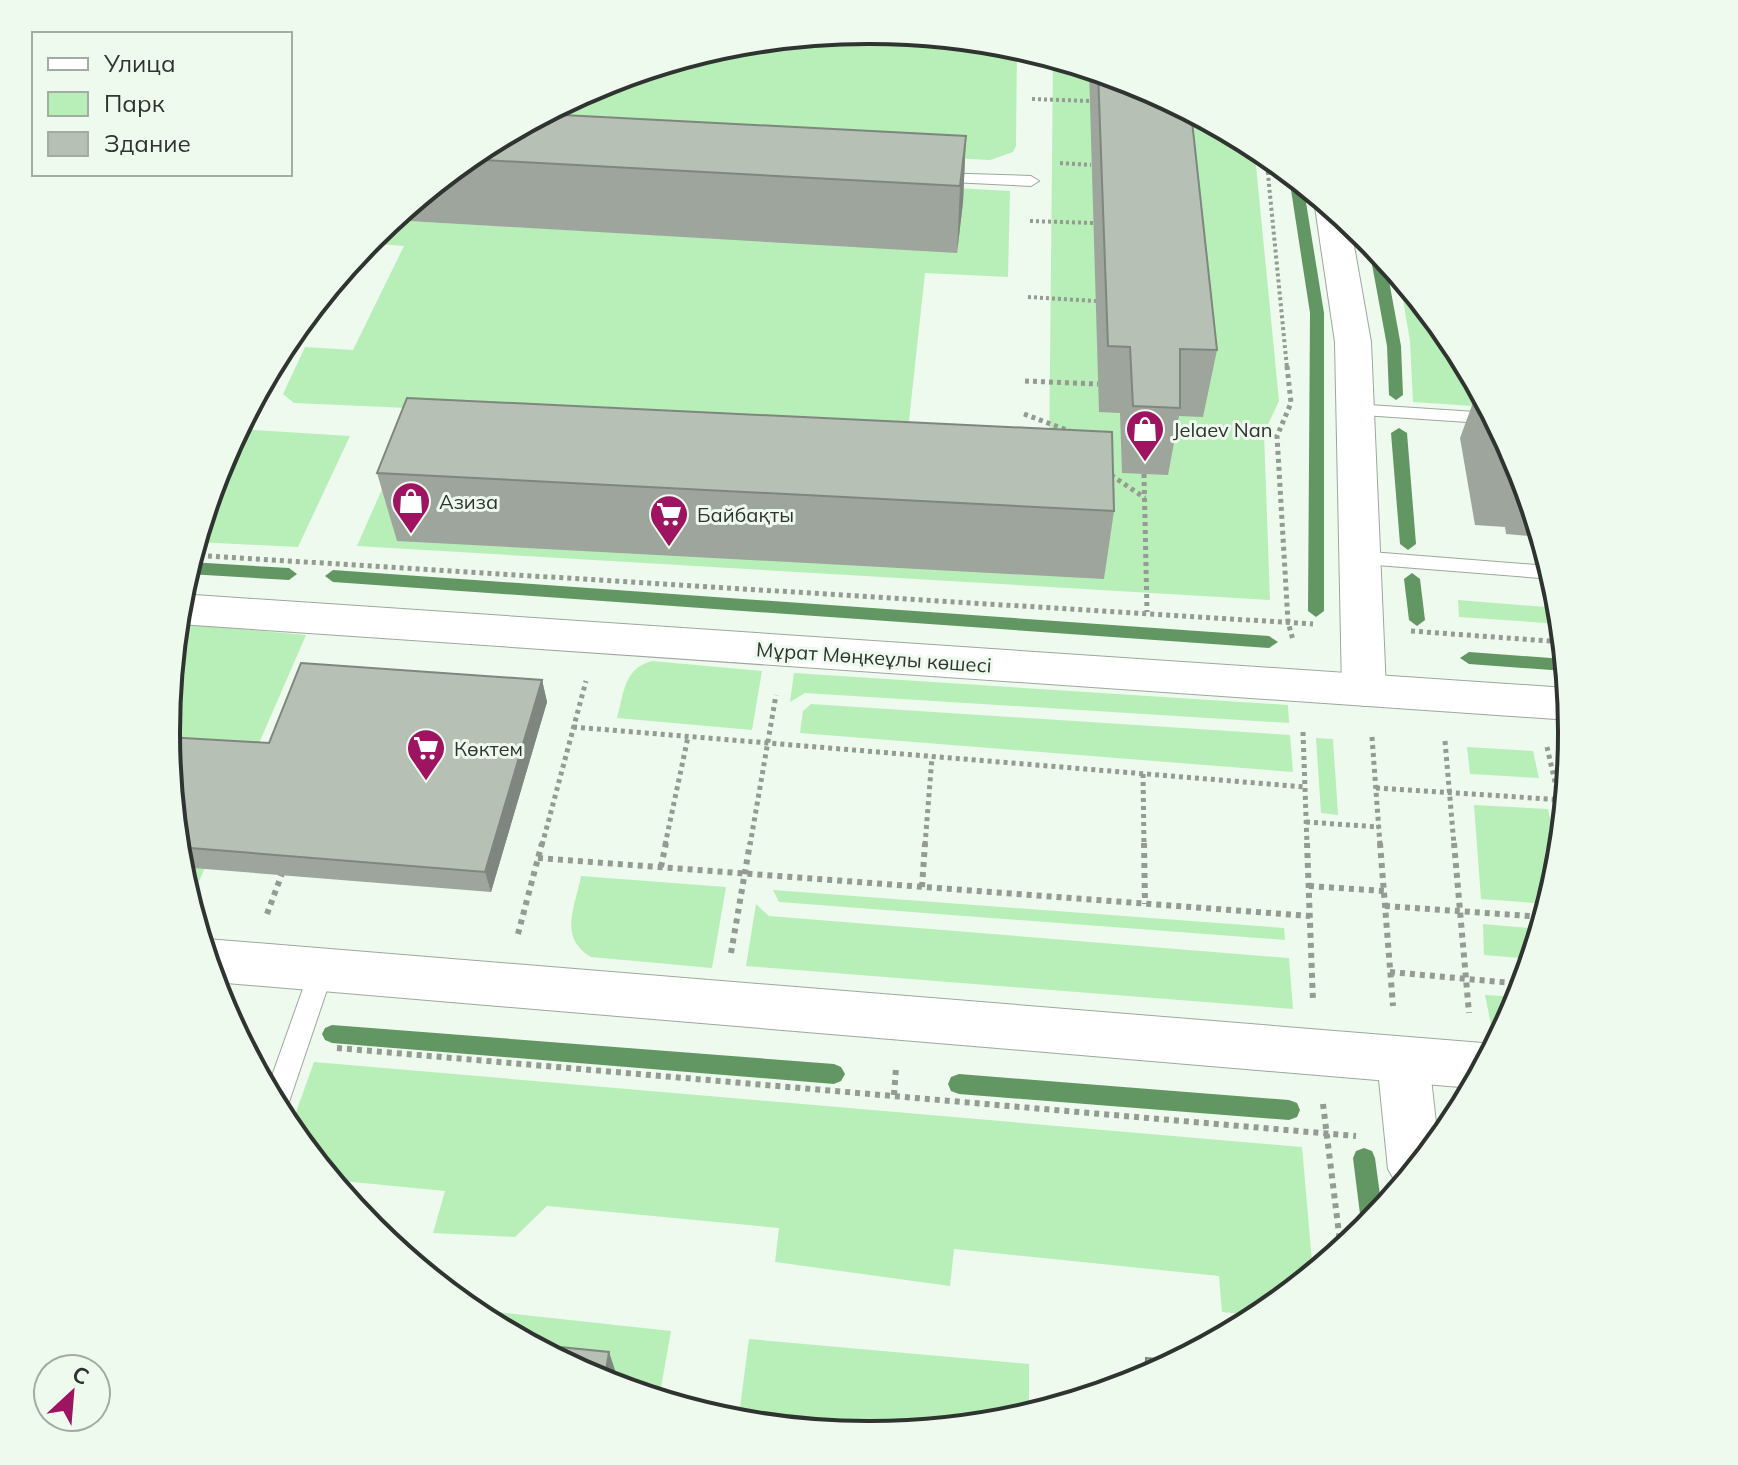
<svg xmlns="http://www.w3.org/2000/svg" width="1738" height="1465" font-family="Mulish,sans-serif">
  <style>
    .green { fill: #b8eeb8 }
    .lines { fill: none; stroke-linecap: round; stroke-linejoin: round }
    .stream { fill: #629763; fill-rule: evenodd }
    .service-casing { stroke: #9da79d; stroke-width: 2 }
    .tertiary-casing { stroke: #9da79d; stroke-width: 2 }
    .secondary-casing { stroke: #9da79d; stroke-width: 2 }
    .path-far2 { stroke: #939b93; stroke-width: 4; stroke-dasharray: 3 3; stroke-linecap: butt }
    .path-far1 { stroke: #939b93; stroke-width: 5; stroke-dasharray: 4 4; stroke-linecap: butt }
    .path { stroke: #939b93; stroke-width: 6; stroke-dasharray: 5 5; stroke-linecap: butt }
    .service { fill: #fff; fill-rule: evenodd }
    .tertiary { fill: #fff; fill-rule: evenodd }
    .secondary { fill: #fff; fill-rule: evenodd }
    .wall { fill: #9da59c }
    .shaded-wall { fill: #7f867f }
    .building { fill: #b6c0b5; stroke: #7f867f; stroke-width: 2 }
    .labels { text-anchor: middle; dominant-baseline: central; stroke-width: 6; stroke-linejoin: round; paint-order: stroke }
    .poi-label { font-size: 20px; fill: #303430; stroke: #effaef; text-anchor: start }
    .street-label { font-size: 20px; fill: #303430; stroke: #effaef }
    .rim { fill: none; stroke: #303430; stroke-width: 4 }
  </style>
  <rect width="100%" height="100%" fill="#effaef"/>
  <!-- green -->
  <g class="green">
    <path d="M869,30l148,17 -1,99 -3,6 -23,8 -486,-25 97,-52 131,-40z"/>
    <path d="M1053,58l121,45 80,42 25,256 -15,32 6,167 -913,-54 47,-107 645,28z"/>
    <path d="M464,160l546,31 -2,86 -83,-4 -17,157 -614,-27 -11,-9 22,-47 48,3 51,-104 -38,-3 25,-23 566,32 5,-50z"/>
    <path d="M1399,276l27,34 5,26 18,1 4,6 35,64 -75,-5 -3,-61z"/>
    <path d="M238,429l112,7 -52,111 -102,-5 24,-79z"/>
    <path d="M1458,600l101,8 2,16 -102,-7z"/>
    <path d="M177,623l129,12 -116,267 -10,-33 -13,-137z"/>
    <path d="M652,661l110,10 -10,59 -135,-12c7,-25 7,-50 35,-57z"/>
    <path d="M794,673l494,32 1,18 -484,-30 -15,9z"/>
    <path d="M811,704l479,31 3,37 -493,-39 3,-22z"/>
    <path d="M1316,738l17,1 5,76 -17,-2z"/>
    <path d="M1467,747l66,4 6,27 -69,-4z"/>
    <path d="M1474,805l74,4 11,50 -11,45 -67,-5z"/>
    <path d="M581,876l145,11 -14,81 -121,-11c-33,-20 -16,-49 -10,-81z"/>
    <path d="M773,890l511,38 1,12 -506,-38z"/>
    <path d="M756,904l13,12 520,42 4,51 -547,-43z"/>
    <path d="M1483,924l57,5 -9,30 -47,-4z"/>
    <path d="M1485,995l34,2 -14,29 -14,-1z"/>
    <path d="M314,1062l988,85 11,126 -53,43 -38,-4 -3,-36 -265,-27 -4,37 -175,-24 4,-34 -232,-22 -32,31 -82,-4 12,-42 -113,-11 -42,-51z"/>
    <path d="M469,1309l202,22 -12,68 -59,-18z"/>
    <path d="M749,1339l280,25v51l-23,7 -137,13 -131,-13z"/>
  </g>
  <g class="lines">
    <!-- stream -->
    <g class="stream">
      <path d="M1291,174l12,10 21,129v298l-8,6 -8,-6 2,-298 -21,-136z"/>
      <path d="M1373,245l12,14 16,87 2,49 -7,5 -7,-5 -2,-49 -18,-98z"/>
      <path d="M1399,428l8,5 9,111 -8,6 -8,-6 -9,-111z"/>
      <path d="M190,562l99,6 8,6 -8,6 -101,-6z"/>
      <path d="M333,570l936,66 9,6 -9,6 -936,-66 -8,-6z"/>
      <path d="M1412,573l8,6 5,41 -8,6 -8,-6 -5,-41z"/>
      <path d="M1469,652l95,7 1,12 -96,-7 -9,-6z"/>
      <path d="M332,1025l502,39 7,3 4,7 -4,7 -7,3 -502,-41 -7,-3 -3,-6 3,-6z"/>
      <path d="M959,1074l330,26 8,3 3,7 -3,7 -8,3 -330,-26 -8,-3 -3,-7 3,-7z"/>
      <path d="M1364,1148l8,3 3,7 7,52 -17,20 -4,-8 -8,-64 3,-7z"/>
    </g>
    <defs>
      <g id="service">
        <path d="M936,173l95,3 8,5 -8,5 -101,-5 -2,-3z"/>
        <path d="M1354,404l137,9 6,11 -149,-10v-8z"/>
        <path d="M1358,551l191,15 4,13 -202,-16 -3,-5 3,-5z"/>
        <path d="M322,958l9,4 3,7 -46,136 -7,10 -14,-25 43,-121 3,-7z"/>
      </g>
      <g id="tertiary">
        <path d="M1322,200l28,23 21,119 15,348 -7,11 -15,5 -15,-5 -7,-11 -7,-348 -20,-135z"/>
        <path d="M1403,1037l18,7 8,16 9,81 -39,47 -11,-19 -11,-109 8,-16z"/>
      </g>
      <g id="secondary">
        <path d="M180,594l1387,94 3,32 -1391,-96z"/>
        <path d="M207,939l1276,104 11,4 -22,41 -1258,-106 -12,-41z"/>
      </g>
    </defs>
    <!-- service casing -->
    <use href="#service" class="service-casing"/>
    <!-- tertiary casing -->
    <use href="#tertiary" class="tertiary-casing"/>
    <!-- secondary casing -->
    <use href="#secondary" class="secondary-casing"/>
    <!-- path-far2 -->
    <g class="path-far2">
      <path d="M1032,99l58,2"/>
      <path d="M1266,154l21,214"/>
      <path d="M1060,163l31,2"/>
      <path d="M1030,221l63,2"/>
      <path d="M1028,297l68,4"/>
    </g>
    <!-- path-far1 -->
    <g class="path-far1">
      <path d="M1287,366l4,37 -14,33 11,186 5,18"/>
      <path d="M1025,381l73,3"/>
      <path d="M253,402h6"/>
      <path d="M1024,414l48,18"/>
      <path d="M1144,474l3,138"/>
      <path d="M1111,475l34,23"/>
      <path d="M192,555l1121,69"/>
      <path d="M1411,631l152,11"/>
      <path d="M573,727l732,60"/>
      <path d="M1303,732l4,113"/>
      <path d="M1372,737l8,108"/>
      <path d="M1445,741l9,104"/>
      <path d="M1547,747l16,70"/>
      <path d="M1143,774l1,71"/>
      <path d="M1376,788l189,12"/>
      <path d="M1306,822l73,5"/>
      <path d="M542,845l44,-164"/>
      <path d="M665,845l23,-108"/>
      <path d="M750,845l26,-150"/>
      <path d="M925,845l7,-88"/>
    </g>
    <!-- path -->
    <g class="path">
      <path d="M1144,843l1,61"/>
      <path d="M1307,843l6,159"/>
      <path d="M1380,843l13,163"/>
      <path d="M1454,843l15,170"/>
      <path d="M538,858l772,58"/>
      <path d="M661,867l5,-24"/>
      <path d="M1309,886l75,5"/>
      <path d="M922,887l3,-44"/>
      <path d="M1385,906l159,11"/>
      <path d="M267,914l16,-43"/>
      <path d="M518,934l24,-91"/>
      <path d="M731,953l19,-110"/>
      <path d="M1390,972l133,12"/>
      <path d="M337,1048l1019,88"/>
      <path d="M894,1095l2,-27"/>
      <path d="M1323,1104l18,146"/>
    </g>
    <!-- service -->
    <use href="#service" class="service"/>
    <!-- tertiary -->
    <use href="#tertiary" class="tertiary"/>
    <!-- secondary -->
    <use href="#secondary" class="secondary"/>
  </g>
  <!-- wall -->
  <g class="wall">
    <path d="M1089,69l49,15 79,266 -14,67 -24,-1 -11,59 -46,-2 -2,-60 -21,-1z"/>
    <path d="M966,136l-3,66 -6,51 -566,-33 88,-72z"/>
    <path d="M1426,310l23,27 -18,-1z"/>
    <path d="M1478,389l40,75 22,73 -34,-3 -1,-7 -30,-2 -15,-87z"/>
    <path d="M377,473l737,38 -10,68 -707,-38z"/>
    <path d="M542,680l5,22 -56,190 -311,-25 -13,-130 102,6z"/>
    <path d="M1146,1358l31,3 -40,21z"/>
  </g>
  <!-- shaded-wall -->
  <g class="shaded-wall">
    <path d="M966,136l-3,66 -6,51 3,-67z"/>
    <path d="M542,680l5,22 -56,190 -6,-20z"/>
    <path d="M609,1352l12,36 -17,-5z"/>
  </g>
  <!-- building -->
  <g class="building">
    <path d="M1098,71l40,13 53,28 26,238 -37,-1v59l-47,-2 -3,-59 -22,-1z"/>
    <path d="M544,114l422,22 -6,50 -494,-27 13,-11z"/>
    <path d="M407,398l705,34 2,79 -737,-38z"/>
    <path d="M301,663l241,17 -57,192 -307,-25 -11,-110 102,6z"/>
    <path d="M530,1344l79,8 -5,31 -4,-2z"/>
    <path d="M1146,1358l31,3 -31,16z"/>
  </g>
  <!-- icons -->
  <defs>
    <symbol id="shop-pin" viewBox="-11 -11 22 30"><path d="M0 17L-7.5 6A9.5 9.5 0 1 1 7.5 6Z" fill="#9f1460" stroke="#effaef"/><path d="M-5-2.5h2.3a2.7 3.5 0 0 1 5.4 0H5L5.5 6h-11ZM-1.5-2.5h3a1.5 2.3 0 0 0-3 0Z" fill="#fff"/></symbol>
    <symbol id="supermarket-pin" viewBox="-11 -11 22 30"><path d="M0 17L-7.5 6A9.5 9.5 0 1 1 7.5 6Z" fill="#9f1460" stroke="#effaef"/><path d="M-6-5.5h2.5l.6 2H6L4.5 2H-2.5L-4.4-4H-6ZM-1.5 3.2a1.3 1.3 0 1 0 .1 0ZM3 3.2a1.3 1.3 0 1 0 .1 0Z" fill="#fff"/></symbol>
  </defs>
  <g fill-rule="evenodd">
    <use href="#shop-pin" x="1123" y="407" width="44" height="60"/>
    <use href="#shop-pin" x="389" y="479" width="44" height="60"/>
    <use href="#supermarket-pin" x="647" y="492" width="44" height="60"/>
    <use href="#supermarket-pin" x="404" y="726" width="44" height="60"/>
  </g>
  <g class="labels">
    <!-- poi labels -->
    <g class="poi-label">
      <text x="1173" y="429">Jelaev Nan</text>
      <text x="439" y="501">Азиза</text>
      <text x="697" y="514">Байбақты</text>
      <text x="454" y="748">Көктем</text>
    </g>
    <!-- street labels -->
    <g class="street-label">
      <text transform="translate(874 657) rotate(4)">Мұрат Мөңкеұлы көшесі</text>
    </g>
  </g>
  <!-- crop -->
  <path d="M0 0H1738V1465H0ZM868 44H870A688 688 0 0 1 1558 732V733A688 688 0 0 1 870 1421H868A688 688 0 0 1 180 733V732A688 688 0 0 1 868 44Z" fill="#effaef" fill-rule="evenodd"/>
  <path class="rim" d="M868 44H870A688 688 0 0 1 1558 732V733A688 688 0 0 1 870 1421H868A688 688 0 0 1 180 733V732A688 688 0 0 1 868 44Z"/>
  <!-- legend -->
  <rect x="32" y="32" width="260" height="144" fill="#effaef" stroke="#a3aba3" stroke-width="2"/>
  <rect x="48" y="58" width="40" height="12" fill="#ffffff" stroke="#a3aba3" stroke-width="2"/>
  <text x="104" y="72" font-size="24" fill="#303430">Улица</text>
  <rect x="48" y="92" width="40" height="24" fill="#b8eeb8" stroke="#a3aba3" stroke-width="2"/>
  <text x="104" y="112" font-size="24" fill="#303430">Парк</text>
  <rect x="48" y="132" width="40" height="24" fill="#b6c0b5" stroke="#a3aba3" stroke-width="2"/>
  <text x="104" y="152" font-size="24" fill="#303430">Здание</text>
  <!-- north arrow -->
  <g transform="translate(72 1393) rotate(26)"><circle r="38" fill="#effaef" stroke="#a3aba3" stroke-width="2"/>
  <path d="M0-6L14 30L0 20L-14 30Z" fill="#9f1460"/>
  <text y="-12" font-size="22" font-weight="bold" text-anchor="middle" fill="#303430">С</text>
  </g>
</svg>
